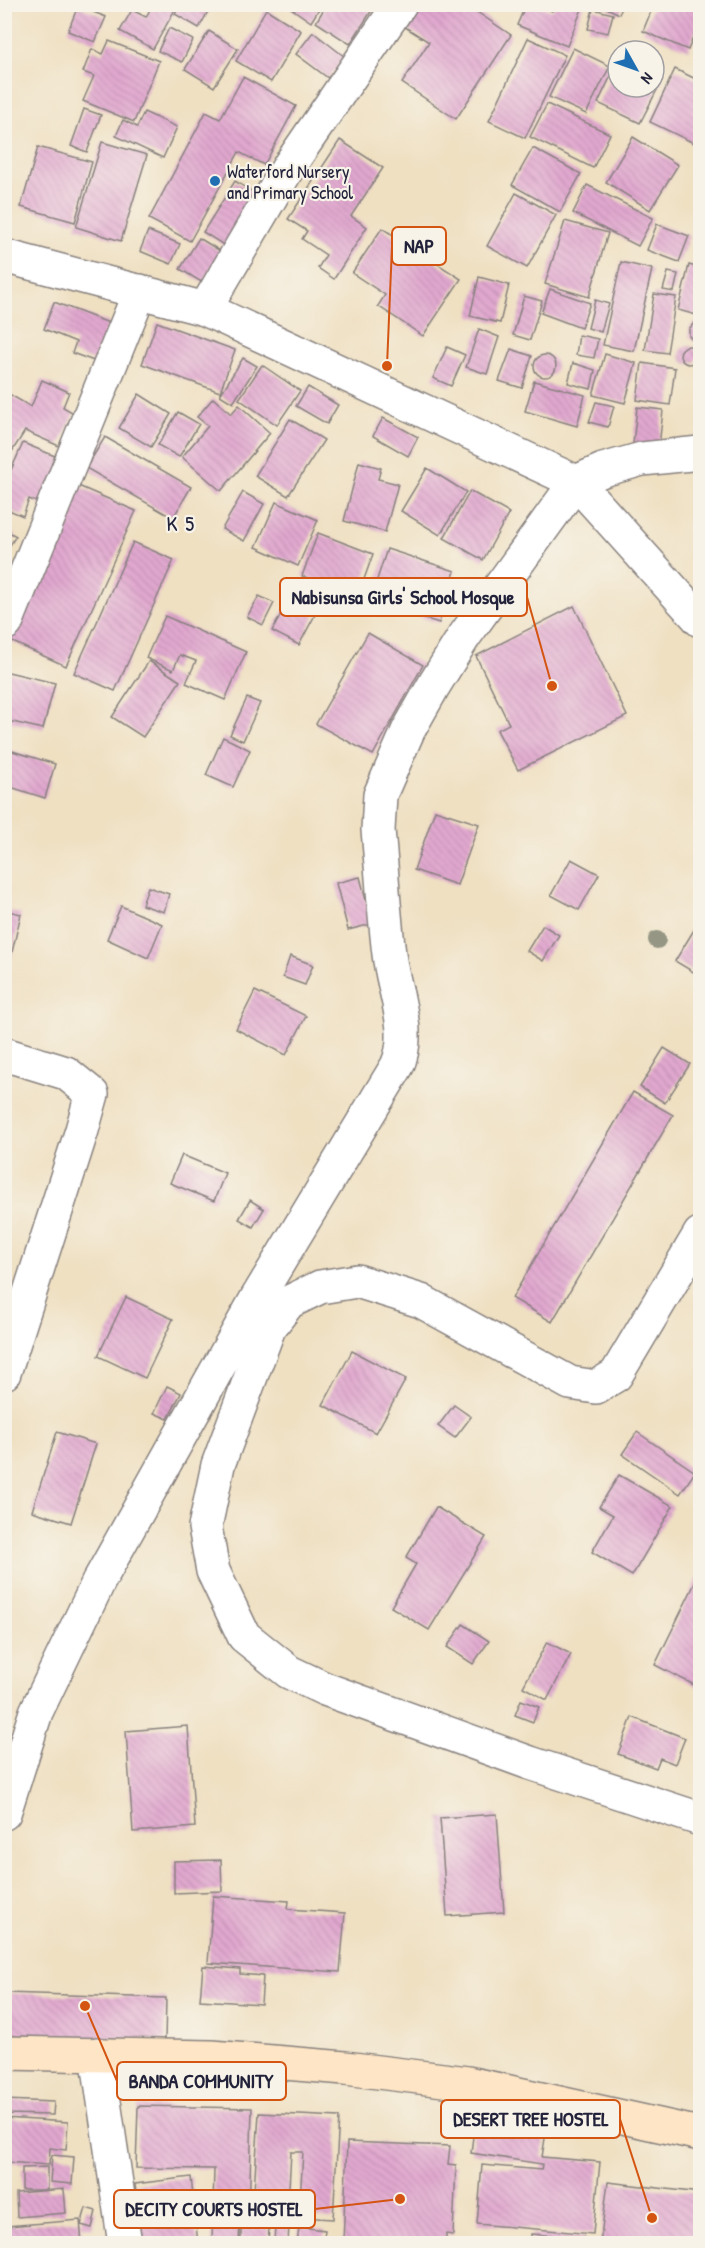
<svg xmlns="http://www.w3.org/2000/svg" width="705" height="2248" font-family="'Patrick Hand',sans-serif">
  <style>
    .building { fill: url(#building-back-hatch) }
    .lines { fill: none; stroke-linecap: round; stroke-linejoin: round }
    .street-casing { stroke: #88817e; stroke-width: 36 }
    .secondary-casing { stroke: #88817e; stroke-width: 36 }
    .street { stroke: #fff; stroke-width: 33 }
    .secondary { stroke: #fde5c5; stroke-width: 33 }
    .tree { fill: #959684 }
    .poi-dot { fill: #1f6fb2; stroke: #f7f3e8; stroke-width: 2 }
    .labels { text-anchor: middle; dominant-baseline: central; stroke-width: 4.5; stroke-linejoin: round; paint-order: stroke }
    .poi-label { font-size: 18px; fill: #22223b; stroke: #f7f3e8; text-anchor: start }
    .quarter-label { font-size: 21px; letter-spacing: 1.5px; fill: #22223b; stroke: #f7f3e8 }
    .leader { fill: none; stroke: #d45411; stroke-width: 2 }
    .callout-dot { fill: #d45411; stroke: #f7f3e8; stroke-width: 2 }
    .callout { fill: #f7f3e8; stroke: #d45411; stroke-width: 2 }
    .callout-label { font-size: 20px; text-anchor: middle; font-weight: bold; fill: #22223b }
  </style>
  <defs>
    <pattern id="building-back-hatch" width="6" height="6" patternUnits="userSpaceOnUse" patternTransform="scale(1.5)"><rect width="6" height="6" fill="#e1a8cf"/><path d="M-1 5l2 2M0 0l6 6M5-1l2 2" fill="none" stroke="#c190b3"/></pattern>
  </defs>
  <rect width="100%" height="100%" fill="#f7f3e8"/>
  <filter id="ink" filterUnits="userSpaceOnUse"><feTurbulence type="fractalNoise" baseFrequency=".0167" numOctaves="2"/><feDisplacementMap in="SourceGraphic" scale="12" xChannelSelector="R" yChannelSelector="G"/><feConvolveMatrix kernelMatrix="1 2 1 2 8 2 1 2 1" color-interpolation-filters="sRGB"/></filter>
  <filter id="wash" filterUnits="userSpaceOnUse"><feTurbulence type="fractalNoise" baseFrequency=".008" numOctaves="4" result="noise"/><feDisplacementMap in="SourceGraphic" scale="24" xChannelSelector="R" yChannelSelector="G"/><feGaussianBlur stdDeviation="1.35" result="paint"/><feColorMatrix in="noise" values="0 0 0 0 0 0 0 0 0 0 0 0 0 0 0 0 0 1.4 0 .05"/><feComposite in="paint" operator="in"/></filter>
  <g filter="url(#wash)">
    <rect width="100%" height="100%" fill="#efe0c2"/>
    <g id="blocks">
      <!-- building -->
      <g class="building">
        <path d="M153,4h25l-25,45 -33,-18 12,-21 14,7z"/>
        <path d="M180,4h32l-13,24 -24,-14z"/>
        <path d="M285,4h37l-11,18z"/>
        <path d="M327,4h49l-26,40 -34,-22z"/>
        <path d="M420,4h45l46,31 -55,84 -54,-36 27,-41 -24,-15z"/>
        <path d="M526,4h10l16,7 3,-7h29l-17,42 -50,-21z"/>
        <path d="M599,4h25l-5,10z"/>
        <path d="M654,4h46v17l-12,29 -45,-19z"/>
        <path d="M78,6l28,11 -11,25 -27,-11z"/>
        <path d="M266,9l35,22 -30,51 -35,-21z"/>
        <path d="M593,9l20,5 -5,19 -20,-4z"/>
        <path d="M169,28l24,12 -11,22 -24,-11z"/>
        <path d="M209,31l29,18 -24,38 -29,-18z"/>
        <path d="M313,32l32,25 -17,21 -32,-24z"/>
        <path d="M528,38l37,17 -40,83 -36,-17z"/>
        <path d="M109,41l50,20 -25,61 -51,-21 11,-25 -11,-4 9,-23 11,5z"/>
        <path d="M573,48l37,18 -24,48 -37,-17z"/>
        <path d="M618,61v26h36v-11l8,4 -22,43 -42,-20z"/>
        <path d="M675,69l25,12v65l-50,-24z"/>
        <path d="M243,77l53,29 -32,59 -25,-13 -49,89 -41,-22 57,-107 14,7z"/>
        <path d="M547,104l63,30 -17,34 -63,-31z"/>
        <path d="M84,109l17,6 -14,37 -16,-6z"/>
        <path d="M144,112l33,15 -14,31 -47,-22 7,-16 14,7z"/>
        <path d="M633,137l45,28 -28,45 -44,-28z"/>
        <path d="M340,140l43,28 -32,48 16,11 -33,52 -16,-11 8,-13 -24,-16 5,-8 -19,-12z"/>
        <path d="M102,142l45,13 -26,86 -45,-14z"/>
        <path d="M38,147l54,15 -17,60 -54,-15z"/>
        <path d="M533,148l48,26 -21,38 -48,-27z"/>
        <path d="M235,181l23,14 -33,51 -22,-14z"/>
        <path d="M587,185l66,33 -15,28 -65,-33z"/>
        <path d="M516,193l40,22 -29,53 -40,-22z"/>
        <path d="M565,221l43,12 -19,64 -44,-13z"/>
        <path d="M657,224l32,12 -10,26 -32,-12z"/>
        <path d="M382,228l79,51 -38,57 -45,-30 7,-11 -33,-22z"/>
        <path d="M148,231l32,13 -9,20 -31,-13z"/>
        <path d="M199,238l23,14 -19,31 -23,-14z"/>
        <path d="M621,262l31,7 -18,82 -31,-6z"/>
        <path d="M689,265l11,3v48l-22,-6z"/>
        <path d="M668,272l10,2 -4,18 -11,-2z"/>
        <path d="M479,277l30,8 -9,38 -30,-7z"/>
        <path d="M550,289l40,14 -9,25 -40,-15z"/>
        <path d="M654,294l22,3 -9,56 -22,-3z"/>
        <path d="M524,296l18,5 -12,39 -17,-5z"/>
        <path d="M595,300l14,4 -8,28 -13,-4z"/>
        <path d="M54,302l55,21 -15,38 -22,-8 4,-11 -32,-13z"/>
        <path d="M157,322l78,28 -15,42 -78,-28z"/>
        <path d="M700,322v20h-5l-6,-6v-7l5,-6z"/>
        <path d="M479,329l20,8 -12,37 -21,-7z"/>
        <path d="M579,335l19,4 -4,19 -18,-3z"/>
        <circle cx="689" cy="355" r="9"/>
        <path d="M447,347l18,8 -14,31 -18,-8z"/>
        <path d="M511,349l21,7 -10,32 -23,-7z"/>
        <path d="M605,354l31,9 -11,40 -32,-8z"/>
        <circle cx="545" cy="366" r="11"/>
        <path d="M243,358l14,8 -24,37 -13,-8z"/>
        <path d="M573,363l22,7 -4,19 -23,-6z"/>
        <path d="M642,363l33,5 -5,37 -33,-5z"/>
        <path d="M262,365l38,26 -23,34 -38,-26z"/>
        <path d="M42,380l27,12 -6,15 11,6 -15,33 -34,-15 -14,22 -7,-4v-58l27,16z"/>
        <path d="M534,381l51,14 -8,31 -52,-15z"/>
        <path d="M308,387l30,18 -11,19 -31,-18z"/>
        <path d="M139,394l32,20 -20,33 -32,-19z"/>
        <path d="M213,398l18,16 8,-9 31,28 -49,58 -39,-34 26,-31 -11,-9z"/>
        <path d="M596,402l18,4 -6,21 -19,-5z"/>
        <path d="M637,407l26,3 -4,37 -26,-3z"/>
        <path d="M178,412l21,12 -20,33 -21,-12z"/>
        <path d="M383,418l35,19 -10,19 -35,-20z"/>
        <path d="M290,419l34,21 -36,56 -33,-20z"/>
        <path d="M105,437l86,50 -18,31 -87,-50z"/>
        <path d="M23,443l44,18 -19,46 -19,-8 -6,17 -19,-8v-22z"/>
        <path d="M359,462l22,6 -3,11 20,5 -13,48 -41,-11z"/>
        <path d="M427,468l39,24 -26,43 -39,-24z"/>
        <path d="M76,485l60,26 -70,155 -60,-27z"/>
        <path d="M470,491l39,22 -26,47 -39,-22z"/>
        <path d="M243,492l21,12 -20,37 -22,-12z"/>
        <path d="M276,502l42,18 -20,46 -42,-19z"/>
        <path d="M4,529l12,7 -12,18z"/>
        <path d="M318,533l55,21 -15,42 -56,-20z"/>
        <path d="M133,542l41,18 -59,131 -41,-18z"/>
        <path d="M387,549l68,22 -16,52 -69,-22z"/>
        <path d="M259,596l15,7 -11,22 -16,-8z"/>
        <path d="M289,600l27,13 -17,32 -27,-14z"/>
        <path d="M574,606l53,110 -109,54 -21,-40 12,-6 -33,-68z"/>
        <path d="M165,616l81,36 -21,48 -39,-17 10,-22 -16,-6 -7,15 -27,-12z"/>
        <path d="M368,633l55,32 -50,90 -57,-31z"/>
        <path d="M149,661l31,20 -37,56 -31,-20z"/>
        <path d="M4,671l51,12 -12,46 -39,-9z"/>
        <path d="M247,698l13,5 -17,38 -13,-6z"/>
        <path d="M223,737l27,13 -17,37 -27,-12z"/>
        <path d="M9,750l46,14 -10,34 -41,-13v-20z"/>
        <path d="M435,810l44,14 -22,61 -43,-15z"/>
        <path d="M571,859l28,15 -20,36 -28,-15z"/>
        <path d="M360,877l12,47 -24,6 -12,-47z"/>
        <path d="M148,887l21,7 -5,18 -22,-7z"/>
        <path d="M121,906l41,18 -14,34 -41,-19z"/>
        <path d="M4,910l17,4 -11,47 -6,-1z"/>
        <path d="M700,920v56l-25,-15z"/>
        <path d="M543,925l16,10 -16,26 -16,-10z"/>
        <path d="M290,956l23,9 -8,20 -22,-8z"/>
        <path d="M255,991l51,25 -20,39 -50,-26z"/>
        <path d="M664,1048l26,16 -25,39 -25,-16z"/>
        <path d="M633,1092l40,23 -121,207 -40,-24z"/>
        <path d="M182,1155l43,18 -11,28 -44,-18z"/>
        <path d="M250,1200l14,9 -11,18 -14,-8z"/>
        <path d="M126,1297l47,22 -28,59 -47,-22z"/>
        <path d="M352,1351l54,28 -30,54 -53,-28z"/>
        <path d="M167,1386l14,7 -13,26 -14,-6z"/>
        <path d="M454,1405l17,12 -16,21 -17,-12z"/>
        <path d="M57,1432l39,12 -25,79 -39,-12z"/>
        <path d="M637,1432l58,40 -15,22 -58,-40z"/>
        <path d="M619,1475l54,31 -41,70 -40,-24 21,-37 -14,-8z"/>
        <path d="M436,1507l50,30 -57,93 -38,-23 25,-43 -10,-6z"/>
        <path d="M698,1577l2,1v110l-45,-23z"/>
        <path d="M463,1624l26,17 -16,23 -26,-17z"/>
        <path d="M547,1642l24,12 -24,46 -24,-13z"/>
        <path d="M521,1700l18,7 -6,15 -18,-7z"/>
        <path d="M632,1717l53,21 -10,26 -15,-6 -4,10 -38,-14z"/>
        <path d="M188,1726l7,101 -62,5 -7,-101z"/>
        <path d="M497,1814l7,98 -57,4 -7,-98z"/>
        <path d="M221,1860l1,31 -48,2v-32z"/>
        <path d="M213,1896l76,5 -1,8 57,4 -5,59 -132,-9z"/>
        <path d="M203,1966l37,3v5l23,2 -2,28 -61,-4z"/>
        <path d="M4,1993l162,5 -1,43 -161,-5z"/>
        <path d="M4,2100l50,2 -1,13 -49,-1z"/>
        <path d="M138,2106l114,2 -3,110h-9l-1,26h-27l2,-75 -78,-1z"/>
        <path d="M259,2113l80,4 -6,102 -34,-2 4,-65h-12l-4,72 -35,-2z"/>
        <path d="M4,2118l64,4 -2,28 -16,-2 -1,17 -45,-3z"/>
        <path d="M474,2128l47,7 1,-7 24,4 -4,25 58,5 -7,72 -116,-10 5,-59 59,5 1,-6 -71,-11z"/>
        <path d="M347,2142l103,4 -2,18 8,1 -3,70 -7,-1v10h-103z"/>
        <path d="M52,2155l22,2 -2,27 -22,-2z"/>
        <path d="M47,2167v23h-25v-22z"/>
        <path d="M191,2177l7,67h-56l-7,-60z"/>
        <path d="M608,2182l92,11v51h-100z"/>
        <path d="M64,2189l2,24 -49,4 -1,-24z"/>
        <path d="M86,2208l10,3 -4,17 -11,-3z"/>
        <path d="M80,2220l2,24h-74l-1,-18z"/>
        <path d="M275,2225h14l-1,19h-14z"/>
        <path d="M241,2227l28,1 -1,16h-27z"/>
        <path d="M299,2227l26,3 -2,14h-26z"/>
        <path d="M531,2234l53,4v6h-53z"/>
      </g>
    </g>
  </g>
  <g filter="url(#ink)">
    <use href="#blocks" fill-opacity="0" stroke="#88817e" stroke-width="1.5"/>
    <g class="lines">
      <defs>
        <g id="street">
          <path d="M4,256l201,53 371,173 124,138"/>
          <path d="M205,309l84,-143 111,-162"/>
          <path d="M6,623l134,-332"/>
          <path d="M4,1054l62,19 26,21 -10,36 -78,243"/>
          <path d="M700,1234l-84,141 -20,12 -26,-4 -149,-82 -64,-20 -37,6 -31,15 -20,26 -51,137 -13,62 8,44 31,65 45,36 36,17 205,74 170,56"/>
          <path d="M4,1813l32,-101 63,-131 158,-283 140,-232c16,-34 -4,-76 -8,-112 -5,-41 -7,-83 -11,-124l2,-35 28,-64 26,-46 29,-47 113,-156 27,-12 39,-11 58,-6"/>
          <path d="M97,2054l28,190"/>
        </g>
        <path id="secondary" d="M4,2053l208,4 133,11 123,15 232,51"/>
      </defs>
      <!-- street casing -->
      <use href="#street" class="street-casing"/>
      <!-- secondary casing -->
      <use href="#secondary" class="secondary-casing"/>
      <!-- street -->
      <use href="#street" class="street"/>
      <!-- secondary -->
      <use href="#secondary" class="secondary"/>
    </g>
    <!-- trees -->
    <circle class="tree" cx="657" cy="940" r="9"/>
  </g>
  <!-- markers -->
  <circle class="poi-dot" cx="215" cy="181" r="6"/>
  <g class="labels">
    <!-- poi labels -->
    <g class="poi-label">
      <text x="227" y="171">Waterford Nursery<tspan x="227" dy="21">and Primary School</tspan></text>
    </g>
    <!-- quarter labels -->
    <g class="quarter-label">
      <text x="181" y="523">K 5</text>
    </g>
  </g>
  <!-- callouts -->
  <path class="leader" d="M387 366L392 246M552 686L527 597M85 2006L117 2081M652 2218L620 2119M400 2199L315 2209"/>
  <g class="callout-dot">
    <circle cx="387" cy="366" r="6"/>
    <circle cx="552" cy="686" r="6"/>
    <circle cx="85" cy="2006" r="6"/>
    <circle cx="652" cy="2218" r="6"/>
    <circle cx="400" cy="2199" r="6"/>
  </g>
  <g class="callout">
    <rect x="392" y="227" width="54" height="38" rx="6"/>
    <rect x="280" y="578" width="247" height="38" rx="6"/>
    <rect x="117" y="2062" width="169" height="38" rx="6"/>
    <rect x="441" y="2100" width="179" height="38" rx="6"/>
    <rect x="114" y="2190" width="201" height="38" rx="6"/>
  </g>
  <g class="callout-label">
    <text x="419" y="253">NAP</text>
    <text x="403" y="604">Nabisunsa Girls' School Mosque</text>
    <text x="201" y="2088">BANDA COMMUNITY</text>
    <text x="531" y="2126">DESERT TREE HOSTEL</text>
    <text x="214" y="2216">DECITY COURTS HOSTEL</text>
  </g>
  <!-- margin -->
  <rect width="705" height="2248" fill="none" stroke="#f7f3e8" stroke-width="24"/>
  <!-- north arrow -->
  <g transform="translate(636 69) rotate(130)"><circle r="28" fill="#f7f3e8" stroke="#a29fa3" stroke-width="1.5"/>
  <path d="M0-4.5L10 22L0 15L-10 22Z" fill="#1f6fb2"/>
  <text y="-9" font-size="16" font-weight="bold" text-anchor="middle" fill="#22223b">N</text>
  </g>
</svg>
